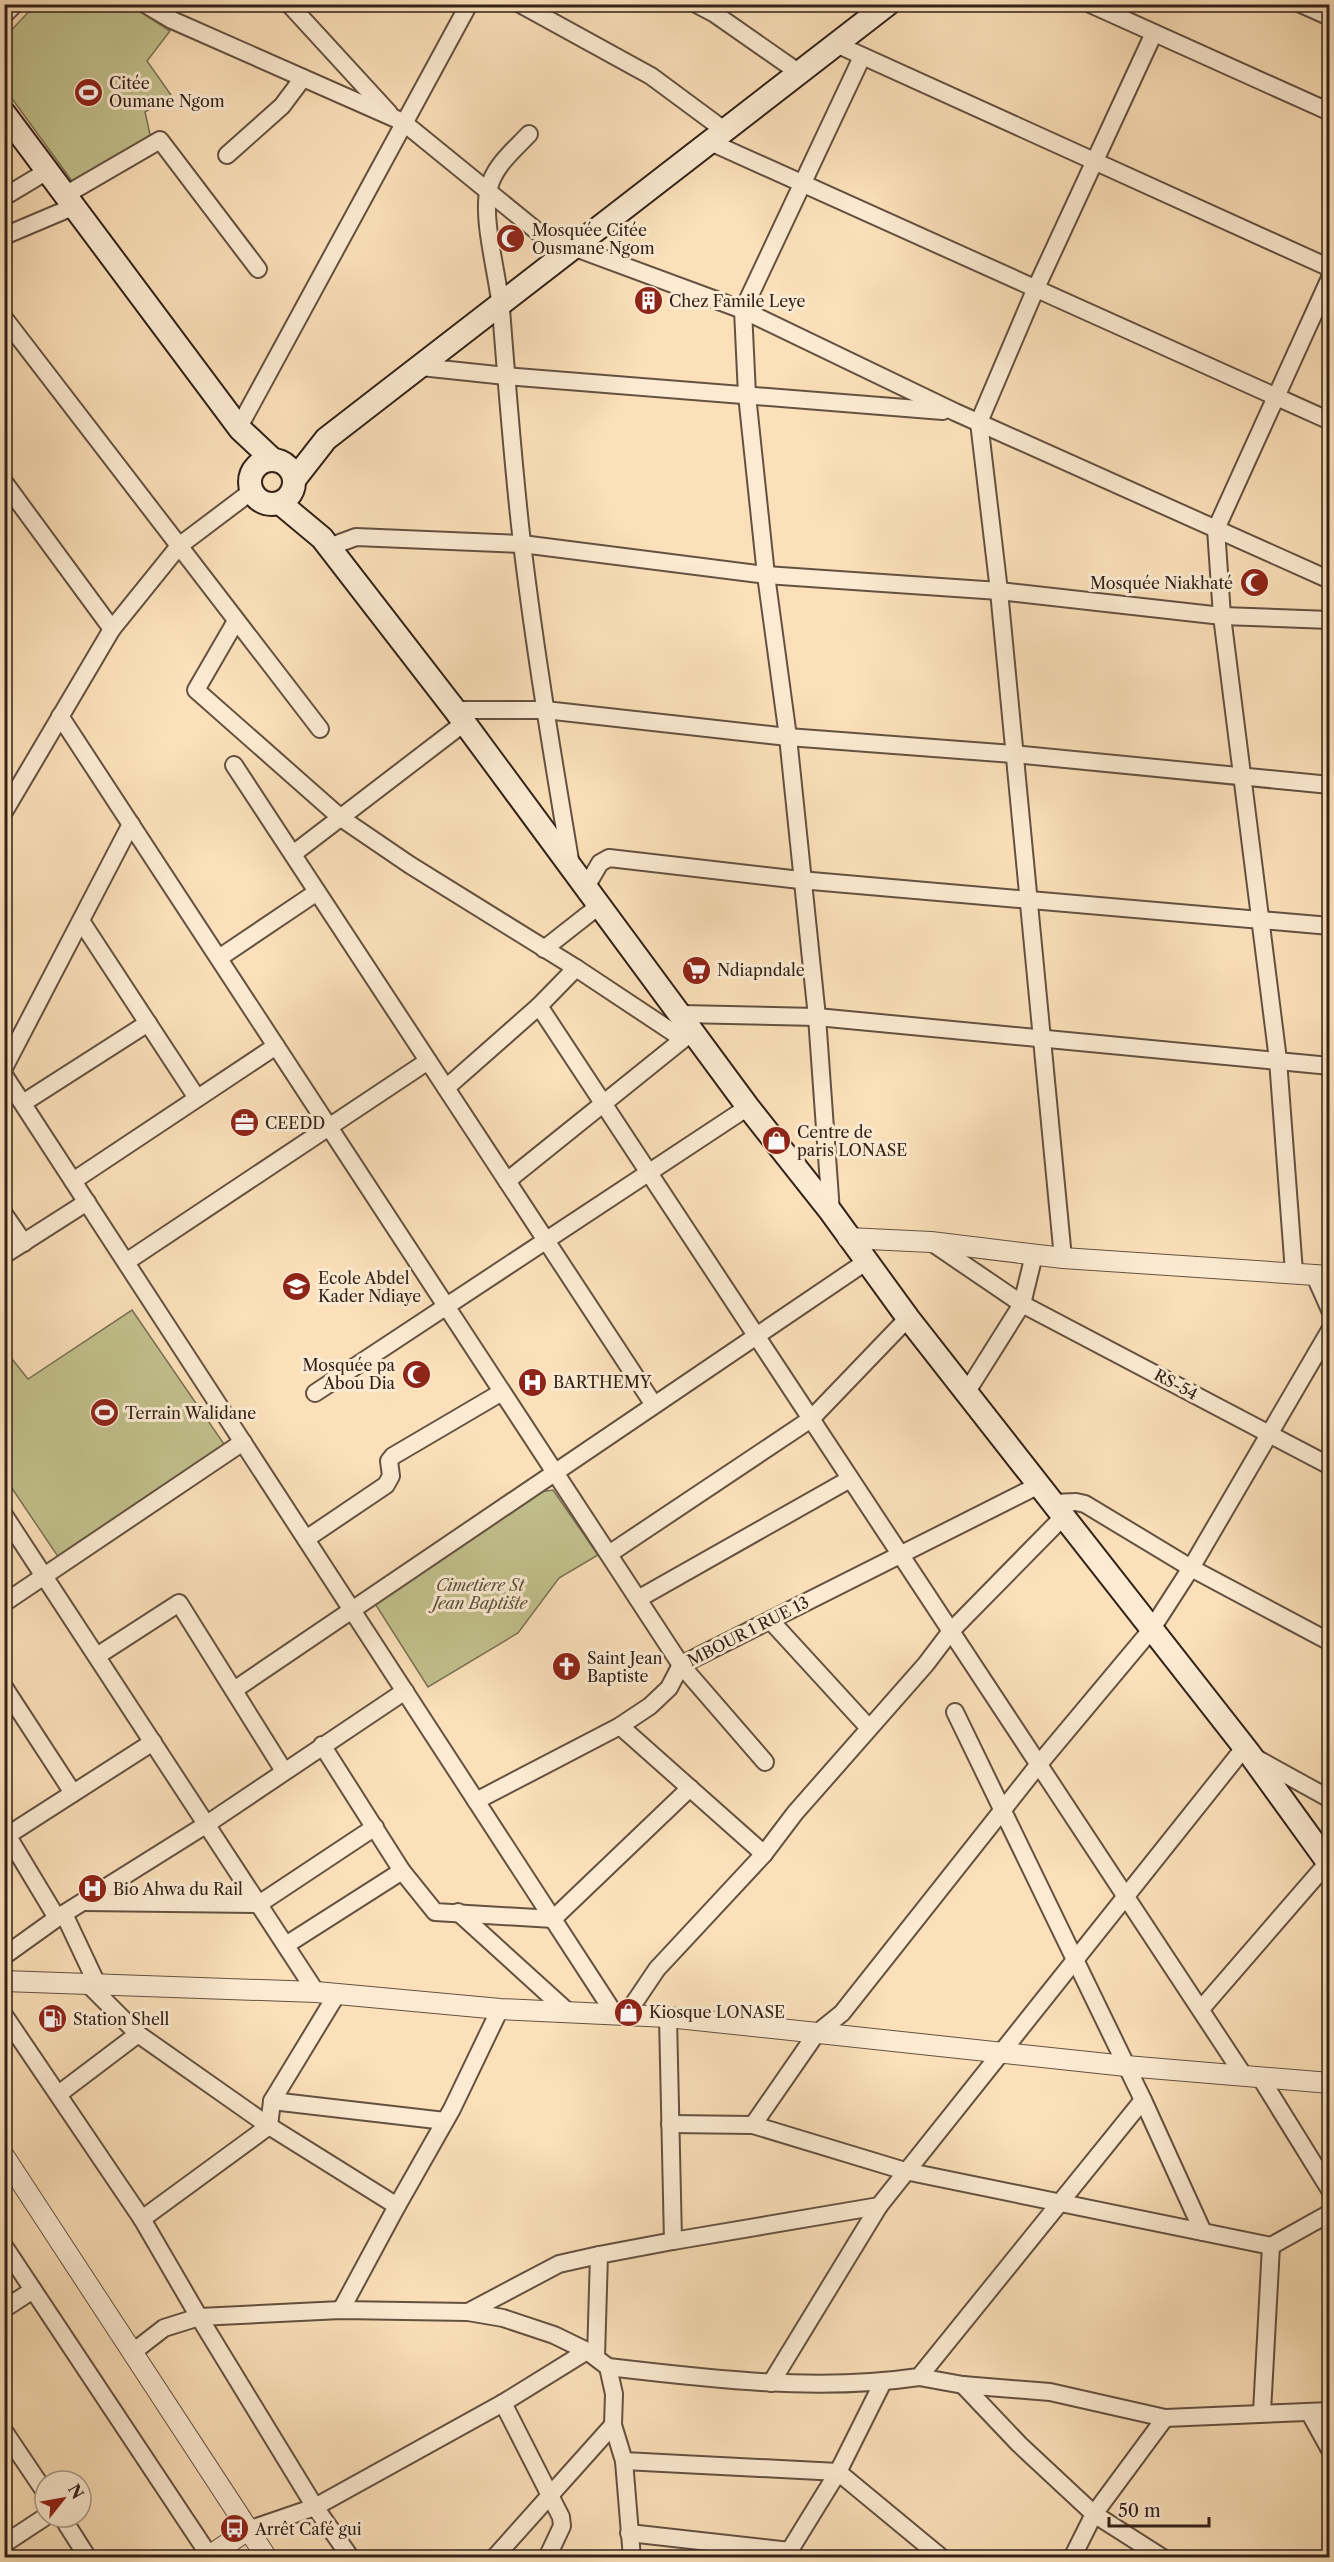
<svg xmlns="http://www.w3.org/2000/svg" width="1334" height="2562" font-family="'Libre Caslon Text',serif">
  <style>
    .green { fill: #c2c18d; stroke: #7a7153; stroke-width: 1.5 }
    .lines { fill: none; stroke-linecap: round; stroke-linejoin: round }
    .minor-casing { stroke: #645141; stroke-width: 20 }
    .tertiary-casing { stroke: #645141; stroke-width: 22 }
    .secondary-casing { stroke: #322119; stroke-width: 26 }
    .minor { stroke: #fcebd2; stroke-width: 16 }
    .tertiary { stroke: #fcebd2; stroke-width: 20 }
    .secondary { stroke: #fcebd2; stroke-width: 22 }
    .labels { text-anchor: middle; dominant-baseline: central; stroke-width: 6; stroke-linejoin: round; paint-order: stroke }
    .poi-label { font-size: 16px; fill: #322119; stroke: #fcebd2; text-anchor: start }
    .street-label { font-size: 16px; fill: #322119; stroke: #fcebd2 }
    .park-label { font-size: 16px; font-style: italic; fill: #5d513c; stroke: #fcebd2 }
  </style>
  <rect width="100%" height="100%" fill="#fbe0b9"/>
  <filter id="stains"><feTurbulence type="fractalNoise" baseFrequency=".00333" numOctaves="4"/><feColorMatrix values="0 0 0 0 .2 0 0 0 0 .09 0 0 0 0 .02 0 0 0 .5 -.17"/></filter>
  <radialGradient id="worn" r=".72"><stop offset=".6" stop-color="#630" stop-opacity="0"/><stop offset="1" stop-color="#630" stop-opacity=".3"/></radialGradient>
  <!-- green -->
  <g class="green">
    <path d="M36,4l94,1 40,26 -23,30 24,34 -26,17 7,31 -80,38 -67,-92 -1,-51z"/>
    <path d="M132,1310l94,137 -165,114 -56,-83 -1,-129 24,30z"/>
    <path d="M553,1490l45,65 -39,23 -41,55 -90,54 -56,-88 167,-107z"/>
  </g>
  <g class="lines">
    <defs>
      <g id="minor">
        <path d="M145,4l27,16 231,102 140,114 200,74 212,102 375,168"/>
        <path d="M289,4l100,109"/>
        <path d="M520,4l131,72 73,54"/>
        <path d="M696,4l19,10 83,58"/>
        <path d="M1090,4l240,108"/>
        <path d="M1301,4l29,13"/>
        <path d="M4,15l11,-11"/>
        <path d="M836,44l494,224"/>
        <path d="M529,134c-15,16 -35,32 -40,54 -8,30 9,87 12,121 6,78 12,156 21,234 13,108 31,216 49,323"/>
        <path d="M708,141l622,280"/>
        <path d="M227,155l55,-49 21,-28"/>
        <path d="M67,194l93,-54 98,129"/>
        <path d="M4,197l45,-27"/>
        <path d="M4,236l71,-30"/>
        <path d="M4,318l316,411"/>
        <path d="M421,367l85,9 437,35"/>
        <path d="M239,427l230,-423"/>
        <path d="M4,482l108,147"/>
        <path d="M329,547l27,-10 166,7 244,31 233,16 223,25 108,4"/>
        <path d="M236,621l-40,69 145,128 69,47 166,103 107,71"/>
        <path d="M455,710h90l243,27 225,17 317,31"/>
        <path d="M60,716l621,949 84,97"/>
        <path d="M234,765l420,640"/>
        <path d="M4,812l108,-183 67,-83 73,-55"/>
        <path d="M293,854l171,-131"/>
        <path d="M586,887l14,-24 9,-5 191,22 530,46"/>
        <path d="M81,921l116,177"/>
        <path d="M544,949l56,-44"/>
        <path d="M219,958l98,-66"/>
        <path d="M539,1006l705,1070"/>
        <path d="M681,1014l136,3 513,49"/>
        <path d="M4,1068l127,-244"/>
        <path d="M4,1075l610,938"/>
        <path d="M446,1088l93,-82 37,-38"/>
        <path d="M23,1103l125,-80"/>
        <path d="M73,1181l203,-135"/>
        <path d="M507,1181l184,-148"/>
        <path d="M831,1212l-14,-195 -29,-280 -22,-162 -19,-180 -4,-85 119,-253"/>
        <path d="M4,1214l20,29"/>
        <path d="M931,1242l91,62 308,162"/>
        <path d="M4,1255l83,-53"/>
        <path d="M1063,1258l-64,-667 -20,-169 57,-134 118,-255"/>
        <path d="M126,1262l302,-201"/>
        <path d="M1294,1272l-16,-212 -56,-444 -6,-87 114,-251"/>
        <path d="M1314,1274l16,36"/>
        <path d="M315,1393l433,-286"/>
        <path d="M966,1393l56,-89 12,-49"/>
        <path d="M1053,1503l23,-1 9,2 106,64 139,74"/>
        <path d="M4,1515l312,477"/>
        <path d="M306,1539l80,-54 5,-9 -2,-15 4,-5 109,-64"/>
        <path d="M609,1554l202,-135 97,-101"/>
        <path d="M638,1599l212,-120"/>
        <path d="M4,1603l239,-161"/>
        <path d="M770,1620l99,108"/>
        <path d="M97,1656l82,-53 105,168"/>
        <path d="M4,1687l69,106"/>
        <path d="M234,1690l633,-429"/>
        <path d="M955,1712l188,388 60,132"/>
        <path d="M620,1726l144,128"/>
        <path d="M322,1745l80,126 33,41 118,7 137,-131"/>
        <path d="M1254,1757l76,42"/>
        <path d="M476,1801l144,-75 30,-20 19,-18 12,-23 358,-180"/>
        <path d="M4,1830l53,88"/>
        <path d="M8,1835l145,-93"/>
        <path d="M84,1902l175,2 116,-77"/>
        <path d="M458,1912l110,100"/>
        <path d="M64,1914l33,70"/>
        <path d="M286,1945l116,-74"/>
        <path d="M4,1956l53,-38 150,-94 198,-133"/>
        <path d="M88,1984l50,50 131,92 128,80 -56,104"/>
        <path d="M1201,2009l129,-149"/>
        <path d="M4,2015l138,204 127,-93 3,-25 65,-107"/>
        <path d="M626,2015l31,-46 107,-115 31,-41 131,-149 25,-33 112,-114"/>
        <path d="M1260,2077l70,113"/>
        <path d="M60,2093l78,-59"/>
        <path d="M272,2101l173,20"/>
        <path d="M670,2124l83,1 152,46 366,75 59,-33"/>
        <path d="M753,2125l63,-91 26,-21 197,-249 112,-134 40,-62 139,-238"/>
        <path d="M397,2206l55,-97 48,-100"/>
        <path d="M142,2219l57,98 142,-7 127,2 35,6 51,17 33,16 21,16 6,27 -1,31 11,36 214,11 104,86"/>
        <path d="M673,2241l206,-35 365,-458"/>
        <path d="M4,2246l205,309"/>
        <path d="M4,2309l29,-19"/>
        <path d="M468,2312l91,-48 40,-9"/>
        <path d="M133,2352l31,-24 35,-11 116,190 36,51"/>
        <path d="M596,2357l3,-102 74,-14 -5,-224"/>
        <path d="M608,2367c102,12 209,25 311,10l224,-277"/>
        <path d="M919,2377l44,8 87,7 115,26 165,-7"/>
        <path d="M771,2383l108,-177"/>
        <path d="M963,2385l56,59 75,70 -22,44"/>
        <path d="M503,2403l58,114 1,9 -15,32"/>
        <path d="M1262,2412l9,-166"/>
        <path d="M1309,2412l21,38"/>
        <path d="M4,2431l41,61"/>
        <path d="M624,2461l8,97"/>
        <path d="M62,2517l26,41"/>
        <path d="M248,2530l67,-23 188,-104 84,-52"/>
        <path d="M629,2533l161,18 3,7"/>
        <path d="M4,2544l41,-27"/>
        <path d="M494,2558l119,-133"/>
        <path d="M785,2558l53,-86 45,-90"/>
        <path d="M1163,2558l-69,-44 71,-96"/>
      </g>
      <g id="tertiary">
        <path d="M848,1238l83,4 132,16 267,18"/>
        <path d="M4,1981l312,11 184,17 168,8 458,49 204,17"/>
        <path d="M4,2156l263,402"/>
        <path d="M206,2558l42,-28"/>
      </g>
      <g id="secondary">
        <path d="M4,113l236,316 33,31"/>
        <circle cx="272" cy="482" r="22"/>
        <path d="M294,480l32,-41 562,-435"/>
        <path d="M280,503l42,35 133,172 293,397 83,105 77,106 341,435 81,112"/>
      </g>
    </defs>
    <!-- minor casing -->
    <use href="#minor" class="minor-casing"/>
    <!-- tertiary casing -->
    <use href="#tertiary" class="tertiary-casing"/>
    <!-- secondary casing -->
    <use href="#secondary" class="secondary-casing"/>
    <!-- minor -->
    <use href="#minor" class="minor"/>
    <!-- tertiary -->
    <use href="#tertiary" class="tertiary"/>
    <!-- secondary -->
    <use href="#secondary" class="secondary"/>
  </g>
  <!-- icons -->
  <defs>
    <symbol id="stadium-disc" viewBox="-11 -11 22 22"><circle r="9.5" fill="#8f2418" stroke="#fcebd2"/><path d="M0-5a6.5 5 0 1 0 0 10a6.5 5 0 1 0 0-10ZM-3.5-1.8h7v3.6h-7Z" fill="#fff"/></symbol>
    <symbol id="mosque-disc" viewBox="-11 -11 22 22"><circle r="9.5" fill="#8f2418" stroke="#fcebd2"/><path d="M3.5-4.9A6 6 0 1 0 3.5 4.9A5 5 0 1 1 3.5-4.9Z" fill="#fff"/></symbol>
    <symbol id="building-disc" viewBox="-11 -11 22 22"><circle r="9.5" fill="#8f2418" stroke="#fcebd2"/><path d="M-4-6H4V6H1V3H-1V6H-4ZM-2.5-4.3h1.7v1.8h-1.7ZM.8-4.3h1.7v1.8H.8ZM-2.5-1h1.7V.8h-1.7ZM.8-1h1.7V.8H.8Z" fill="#fff"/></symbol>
    <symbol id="supermarket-disc" viewBox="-11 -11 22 22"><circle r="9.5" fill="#8f2418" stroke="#fcebd2"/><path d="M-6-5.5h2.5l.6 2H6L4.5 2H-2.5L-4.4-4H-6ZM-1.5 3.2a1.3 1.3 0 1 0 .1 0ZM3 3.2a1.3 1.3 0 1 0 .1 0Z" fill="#fff"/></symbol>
    <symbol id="office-disc" viewBox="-11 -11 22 22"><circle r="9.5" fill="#8f2418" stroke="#fcebd2"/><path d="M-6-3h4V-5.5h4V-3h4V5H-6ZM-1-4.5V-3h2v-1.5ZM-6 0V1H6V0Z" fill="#fff"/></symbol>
    <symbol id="shop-disc" viewBox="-11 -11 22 22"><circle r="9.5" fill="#8f2418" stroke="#fcebd2"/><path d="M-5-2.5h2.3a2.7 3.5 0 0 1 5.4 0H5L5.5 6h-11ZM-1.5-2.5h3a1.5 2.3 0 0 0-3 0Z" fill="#fff"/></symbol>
    <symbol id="school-disc" viewBox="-11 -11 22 22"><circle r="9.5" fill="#8f2418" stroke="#fcebd2"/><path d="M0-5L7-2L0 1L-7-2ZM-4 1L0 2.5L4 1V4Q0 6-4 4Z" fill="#fff"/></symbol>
    <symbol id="hospital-disc" viewBox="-11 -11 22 22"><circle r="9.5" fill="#8f2418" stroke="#fcebd2"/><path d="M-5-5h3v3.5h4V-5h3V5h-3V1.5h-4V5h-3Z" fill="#fff"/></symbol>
    <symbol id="church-disc" viewBox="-11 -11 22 22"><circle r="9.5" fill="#8f2418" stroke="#fcebd2"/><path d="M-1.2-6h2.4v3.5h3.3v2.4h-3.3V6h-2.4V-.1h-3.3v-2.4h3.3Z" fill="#fff"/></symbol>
    <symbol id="fuel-disc" viewBox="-11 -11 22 22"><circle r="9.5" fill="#8f2418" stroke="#fcebd2"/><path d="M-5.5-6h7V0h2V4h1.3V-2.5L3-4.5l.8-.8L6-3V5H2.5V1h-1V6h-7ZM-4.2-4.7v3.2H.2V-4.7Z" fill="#fff"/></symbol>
    <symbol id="bus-disc" viewBox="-11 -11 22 22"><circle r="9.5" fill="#8f2418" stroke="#fcebd2"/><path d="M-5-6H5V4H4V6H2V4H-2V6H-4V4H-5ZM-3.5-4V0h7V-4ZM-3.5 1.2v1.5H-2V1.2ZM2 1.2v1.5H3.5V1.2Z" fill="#fff"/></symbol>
  </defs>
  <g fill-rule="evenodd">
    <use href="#stadium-disc" x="72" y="76" width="33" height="33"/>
    <use href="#mosque-disc" x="494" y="222" width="33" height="33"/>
    <use href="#building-disc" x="632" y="284" width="33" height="33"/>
    <use href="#mosque-disc" x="1238" y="566" width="33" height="33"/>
    <use href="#supermarket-disc" x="680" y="954" width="33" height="33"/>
    <use href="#office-disc" x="228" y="1106" width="33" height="33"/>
    <use href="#shop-disc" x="760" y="1124" width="33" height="33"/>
    <use href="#school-disc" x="280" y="1270" width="33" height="33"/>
    <use href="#mosque-disc" x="400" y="1358" width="33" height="33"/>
    <use href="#hospital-disc" x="516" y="1366" width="33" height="33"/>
    <use href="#stadium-disc" x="88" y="1396" width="33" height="33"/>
    <use href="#church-disc" x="550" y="1650" width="33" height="33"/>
    <use href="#hospital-disc" x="76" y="1872" width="33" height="33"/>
    <use href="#shop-disc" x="612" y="1996" width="33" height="33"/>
    <use href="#fuel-disc" x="36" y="2002" width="33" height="33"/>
    <use href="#bus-disc" x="218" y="2512" width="33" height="33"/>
  </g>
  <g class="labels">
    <!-- poi labels -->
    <g class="poi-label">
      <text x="109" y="83">Citée<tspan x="109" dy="18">Oumane Ngom</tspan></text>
      <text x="532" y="230">Mosquée Citée<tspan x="532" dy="18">Ousmane Ngom</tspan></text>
      <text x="669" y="301">Chez Famile Leye</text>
      <text x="1233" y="583" text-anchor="end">Mosquée Niakhaté</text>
      <text x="717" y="970">Ndiapndale</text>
      <text x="265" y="1123">CEEDD</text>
      <text x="797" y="1132">Centre de<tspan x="797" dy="18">paris LONASE</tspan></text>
      <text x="318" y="1278">Ecole Abdel<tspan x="318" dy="18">Kader Ndiaye</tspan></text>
      <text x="395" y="1365" text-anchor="end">Mosquée pa<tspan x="395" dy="18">Abou Dia</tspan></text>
      <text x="553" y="1382">BARTHEMY</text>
      <text x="125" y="1413">Terrain Walidane</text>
      <text x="587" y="1658">Saint Jean<tspan x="587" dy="18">Baptiste</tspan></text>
      <text x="113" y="1889">Bio Ahwa du Rail</text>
      <text x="649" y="2012">Kiosque LONASE</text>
      <text x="73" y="2019">Station Shell</text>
      <text x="255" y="2529">Arrêt Café gui</text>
    </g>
    <!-- street labels -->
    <g class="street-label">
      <text transform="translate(1176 1384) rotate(28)">RS-54</text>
      <text transform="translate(748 1631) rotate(-27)">MBOUR 1 RUE 13</text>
    </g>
    <!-- park labels -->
    <g class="park-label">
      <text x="480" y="1585">Cimetiere St<tspan x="480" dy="18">Jean Baptiste</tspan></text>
    </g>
  </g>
  <!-- margin -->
  <rect width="1334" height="2562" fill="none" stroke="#fbe0b9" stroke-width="24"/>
  <rect x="6" y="6" width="1322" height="2550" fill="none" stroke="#322119" stroke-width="3"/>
  <rect x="12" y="12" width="1310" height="2538" fill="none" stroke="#322119" stroke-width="1.5"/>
  <!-- north arrow -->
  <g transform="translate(63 2499) rotate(59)"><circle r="28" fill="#fcebd2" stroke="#ab9a88" stroke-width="1.5"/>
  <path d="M0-4.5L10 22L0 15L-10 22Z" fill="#8f2418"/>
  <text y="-9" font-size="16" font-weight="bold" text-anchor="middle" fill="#322119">N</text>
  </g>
  <!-- scale -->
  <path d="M1109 2517v9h100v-9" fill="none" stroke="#322119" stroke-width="3"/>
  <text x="1118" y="2517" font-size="18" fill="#322119" stroke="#fcebd2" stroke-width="4.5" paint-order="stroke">50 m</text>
  <rect width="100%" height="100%" filter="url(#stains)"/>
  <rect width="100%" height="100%" fill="url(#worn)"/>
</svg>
